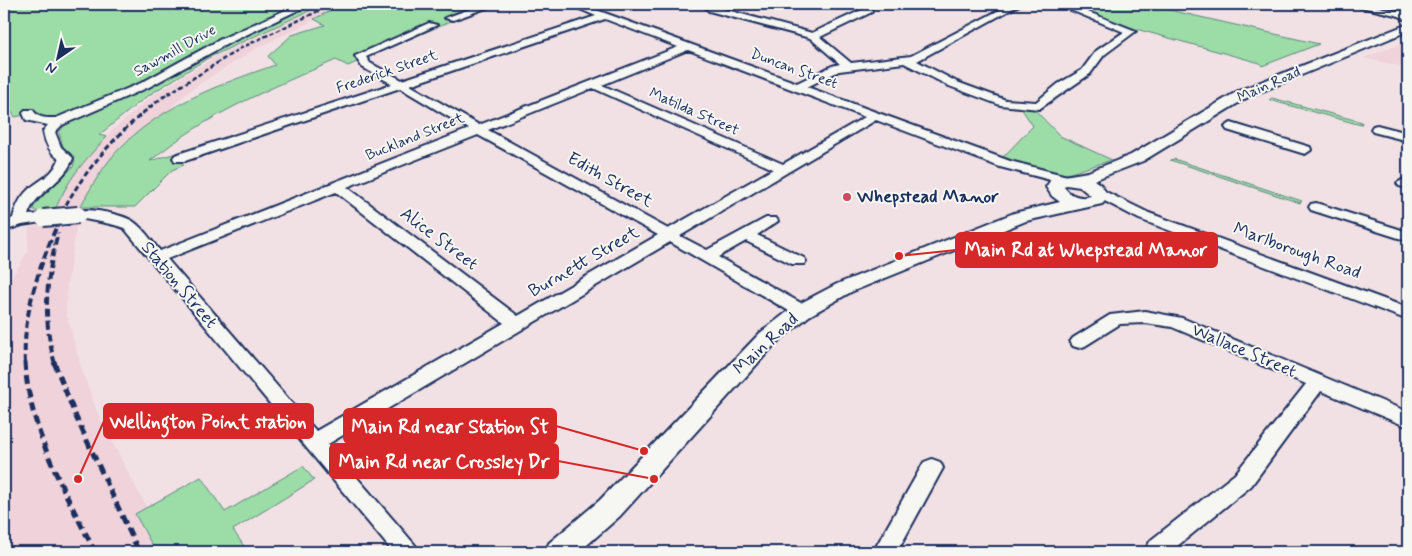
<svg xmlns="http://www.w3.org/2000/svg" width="1412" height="556" font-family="Mynerve,sans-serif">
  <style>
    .built { fill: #efd2da }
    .green { fill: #9cdca6; stroke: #5c8682 }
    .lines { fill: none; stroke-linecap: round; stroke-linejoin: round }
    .minor-casing { stroke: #1b2f5e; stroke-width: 4 }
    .major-casing { stroke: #1b2f5e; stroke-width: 4 }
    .minor { fill: #f6f6f2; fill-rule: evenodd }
    .major { fill: #f6f6f2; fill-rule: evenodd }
    .rail-far3 { stroke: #1b2f5e; stroke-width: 2.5; stroke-dasharray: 4.5 2.5; stroke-linecap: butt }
    .rail-far2 { stroke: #1b2f5e; stroke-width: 3; stroke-dasharray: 5.5 3; stroke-linecap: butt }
    .rail-far1 { stroke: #1b2f5e; stroke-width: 4; stroke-dasharray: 8 4; stroke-linecap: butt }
    .rail { stroke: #1b2f5e; stroke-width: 5; stroke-dasharray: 9 5; stroke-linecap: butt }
    .minor-bridge-casing { stroke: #1b2f5e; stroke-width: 20; stroke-linecap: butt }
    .minor-bridge { stroke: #f6f6f2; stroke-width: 16 }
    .poi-dot { fill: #d1495b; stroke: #f6f6f2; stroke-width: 2 }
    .labels { text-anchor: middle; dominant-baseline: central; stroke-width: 4; stroke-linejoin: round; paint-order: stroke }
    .far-street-label { font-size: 15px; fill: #1b2f5e; stroke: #f6f6f2 }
    .street-label { font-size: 18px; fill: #1b2f5e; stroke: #f6f6f2 }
    .poi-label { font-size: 18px; font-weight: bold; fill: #1b2f5e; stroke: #f6f6f2; text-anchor: start }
    .leader { fill: none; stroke: #d62828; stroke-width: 2 }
    .callout-dot { fill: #d62828; stroke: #f6f6f2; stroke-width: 2 }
    .callout { fill: #d62828; stroke: #d62828; stroke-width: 2 }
    .callout-label { font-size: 19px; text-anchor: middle; font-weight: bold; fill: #fff }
  </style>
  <rect width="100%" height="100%" fill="#f2e1e4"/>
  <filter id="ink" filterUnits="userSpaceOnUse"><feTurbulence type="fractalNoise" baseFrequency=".02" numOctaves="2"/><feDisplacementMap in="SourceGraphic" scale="10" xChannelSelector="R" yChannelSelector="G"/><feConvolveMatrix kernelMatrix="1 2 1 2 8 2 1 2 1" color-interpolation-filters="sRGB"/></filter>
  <g filter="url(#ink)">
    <!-- built -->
    <g class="built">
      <path d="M328,4h19l-88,43 -60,37 -18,14 -58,55 -42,57 -27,2 13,-29 18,-23 23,-26 44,-38 64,-40z"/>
      <path d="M1408,41v27l-44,-10z"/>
      <path d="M77,221l-10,66 -1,25 17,62 17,45 47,89 -12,6 21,38h-152v-249l7,-24 17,-28 1,-24z"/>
    </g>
    <!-- green -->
    <g class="green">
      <path d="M4,4h320l-116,54 -62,39 -47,38 8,2c-26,27 -38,41 -53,75 -8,1 -15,2 -21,-3v-3l40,-39 2,-8 -11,-9 -5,-18 13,-14 -30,-1 -8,-4 -19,4 -6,-8h-5z"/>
      <path d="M343,4h156l-27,8 -124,54 -12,-6c-65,28 -131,55 -186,101l23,-7 11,11 -12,5 -37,37h-55c12,-21 24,-43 41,-60 42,-42 99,-63 154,-82l-7,-9 24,-21 33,-10 -11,-6z"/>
      <path d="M1067,4h76l176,40 -57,22 -2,-3 -124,-34z"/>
      <path d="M1272,98l90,24 -1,3 -92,-25z"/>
      <path d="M1021,108h12l27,28 52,24 -48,15 -63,-16 32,-33z"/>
      <path d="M1174,159l128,42 -2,2 -130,-43z"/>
      <path d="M303,466l11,14 -81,50 15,22h-92l-21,-38 66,-37 24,35z"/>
    </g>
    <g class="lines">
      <defs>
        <g id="minor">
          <path d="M299,4h12l-82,39 -80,44 -87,38 -7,7 6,15 12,11c-9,26 -37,32 -45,57l15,-1 7,4 -2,3 -26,4 -18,6v-9l9,-4c2,-9 6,-18 12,-25 12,-13 28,-16 34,-34 -10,-7 -14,-16 -16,-28l5,-6 -22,-5 -3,-7 2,-3h8c5,9 14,8 23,8l85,-35 80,-44z"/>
          <path d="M484,4h13l-44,16 -8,-2z"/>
          <path d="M568,4h12l217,79 35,-17 8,-2 -30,-26 -101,-27 -4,-4 2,-2 11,-1 -2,3 96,26 54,-25h6v4l-52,25 31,26 60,-7 100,-52h10l-104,57 40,21 49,18 30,2 22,-18 24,-14 14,-19 28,-19 -68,-28h12l68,27 -32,24 -14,19 -51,35 -39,-4 -51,-19 -45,-23 -65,8 -32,16 203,74 61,16 2,3 -7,4 -66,-17 -124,-47 -196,116 27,14 59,-32h10l2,3 -21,14 47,23 2,3 -2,3h-12l-46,-23 -28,16 90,50 3,4 -3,4h-12l-126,-73 -342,202 87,101 4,7h-26l-269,-324c-13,-6 -50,-9 -53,-13 7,-11 53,-1 63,7 10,7 18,20 26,29l309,-122 -69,-41 -215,73h-10l-2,-3 2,-3 217,-71 -30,-17 -7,-11 74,-33 8,2 -71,32 4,6 32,17 194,-64zM605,19l73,28 -199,78 -69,-40zM688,50l177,67 -82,47 -181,-79zM593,88l180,81 -105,60 -180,-99zM478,135l180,100 -140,81 -171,-129zM336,192l168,131 -188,108 -149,-172z"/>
          <path d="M1348,4h18l39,9 -5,3z"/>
          <path d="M1231,123l79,24 1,3 -6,4 -78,-24 -2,-3z"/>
          <path d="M1377,125l31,8v8l-35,-9 -2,-3 2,-3z"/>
          <path d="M1404,179l4,1v8l-9,-2 -2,-3z"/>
          <path d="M1100,189l49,24 259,95v12l-269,-101 -44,-23 -2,-3z"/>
          <path d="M1316,203l92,29v9l-97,-31 -2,-3 2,-3z"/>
          <path d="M1145,311l37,7 226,94v15l-87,-36 -70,95 -81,66h-26l7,-12 84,-66 71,-90 -134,-57 -27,-4 -25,1 -35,22 -6,2 -6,-2 -3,-4 3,-4 37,-23z"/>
          <path d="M932,459l8,3 3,6 -46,84h-24l51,-90z"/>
        </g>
        <g id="major">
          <path d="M1408,8v13l-14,-8 2,-2z"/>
          <path d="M1408,24v7l-160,66 -105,64 -49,19 7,5 8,12 -7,7 -76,17 -175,71 -42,24 -33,27 -156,173 -41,36h-34l4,-9 51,-43 160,-167 35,-27 42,-22 177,-71 46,-11 -8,-6 -6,-9 6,-9 36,-6 43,-17 107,-64zM1066,185l14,2 11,9c-10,3 -21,0 -27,-9z"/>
        </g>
      </defs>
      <!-- minor casing -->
      <use href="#minor" class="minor-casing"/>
      <!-- major casing -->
      <use href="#major" class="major-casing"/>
      <!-- minor -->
      <use href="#minor" class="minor"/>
      <!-- major -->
      <use href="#major" class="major"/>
      <!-- rail-far3 -->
      <path class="rail-far3" d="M168,94l73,-46 92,-44"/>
      <!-- rail-far2 -->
      <path class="rail-far2" d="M62,212c25,-47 64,-89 108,-120"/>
      <!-- rail-far1 -->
      <g class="rail-far1">
        <path d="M25,364c-3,-55 17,-104 38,-153"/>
        <path d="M55,364c-13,-46 -9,-86 3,-131"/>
      </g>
      <!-- rail -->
      <g class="rail">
        <path d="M25,362c4,69 40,130 70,190"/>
        <path d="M54,362l22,55 63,135"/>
      </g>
      <defs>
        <path id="minor-bridge" d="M43,218l35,-3"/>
      </defs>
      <!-- minor-bridge casing -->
      <use href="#minor-bridge" class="minor-bridge-casing"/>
      <!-- minor-bridge -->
      <use href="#minor-bridge" class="minor-bridge"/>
    </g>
  </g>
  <!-- markers -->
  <circle class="poi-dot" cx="847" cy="197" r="5"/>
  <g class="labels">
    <!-- far-street labels -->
    <g class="far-street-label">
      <text transform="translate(175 51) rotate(-29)">Sawmill Drive</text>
      <text transform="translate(794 69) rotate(20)">Duncan Street</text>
      <text transform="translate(387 72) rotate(-19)">Frederick Street</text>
      <text transform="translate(1269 85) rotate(-24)">Main Road</text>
      <text transform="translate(694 112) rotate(24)">Matilda Street</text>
      <text transform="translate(415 137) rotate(-22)">Buckland Street</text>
    </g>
    <!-- street labels -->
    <g class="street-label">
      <text transform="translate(610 180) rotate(29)">Edith Street</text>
      <text transform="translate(439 239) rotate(37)">Alice Street</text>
      <text transform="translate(1297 251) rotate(20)">Marlborough Road</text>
      <text transform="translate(584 262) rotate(-30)">Burnett Street</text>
      <text transform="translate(179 285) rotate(50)">Station Street</text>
      <text transform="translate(766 344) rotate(-43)">Main Road</text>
      <text transform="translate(1244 351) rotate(23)">Wallace Street</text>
    </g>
    <!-- poi labels -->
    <g class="poi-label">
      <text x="857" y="197">Whepstead Manor</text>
    </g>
  </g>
  <!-- callouts -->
  <path class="leader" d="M899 256L956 250M78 479L104 421M644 451L556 426M654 479L558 461"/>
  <g class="callout-dot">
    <circle cx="899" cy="256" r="5"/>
    <circle cx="78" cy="479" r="5"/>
    <circle cx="644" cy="451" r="5"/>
    <circle cx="654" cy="479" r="5"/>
  </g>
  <g class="callout">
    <rect x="956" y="233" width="261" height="34" rx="5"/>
    <rect x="104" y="404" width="209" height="34" rx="5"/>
    <rect x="344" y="409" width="212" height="34" rx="5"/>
    <rect x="330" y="444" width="228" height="34" rx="5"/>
  </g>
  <g class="callout-label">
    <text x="1086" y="256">Main Rd at Whepstead Manor</text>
    <text x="208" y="428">Wellington Point station</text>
    <text x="450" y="433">Main Rd near Station St</text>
    <text x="444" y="468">Main Rd near Crossley Dr</text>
  </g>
  <!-- margin -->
  <rect width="1412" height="556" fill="none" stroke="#f6f6f2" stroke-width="20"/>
  <rect x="10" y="10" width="1392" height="536" fill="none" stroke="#1b2f5e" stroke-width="2" filter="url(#ink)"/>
  <!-- north arrow -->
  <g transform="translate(58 58) rotate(214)" stroke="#f6f6f2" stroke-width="4" paint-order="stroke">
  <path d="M0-4L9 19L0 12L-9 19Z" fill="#1b2f5e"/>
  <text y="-8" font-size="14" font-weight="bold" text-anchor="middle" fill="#1b2f5e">N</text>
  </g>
</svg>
